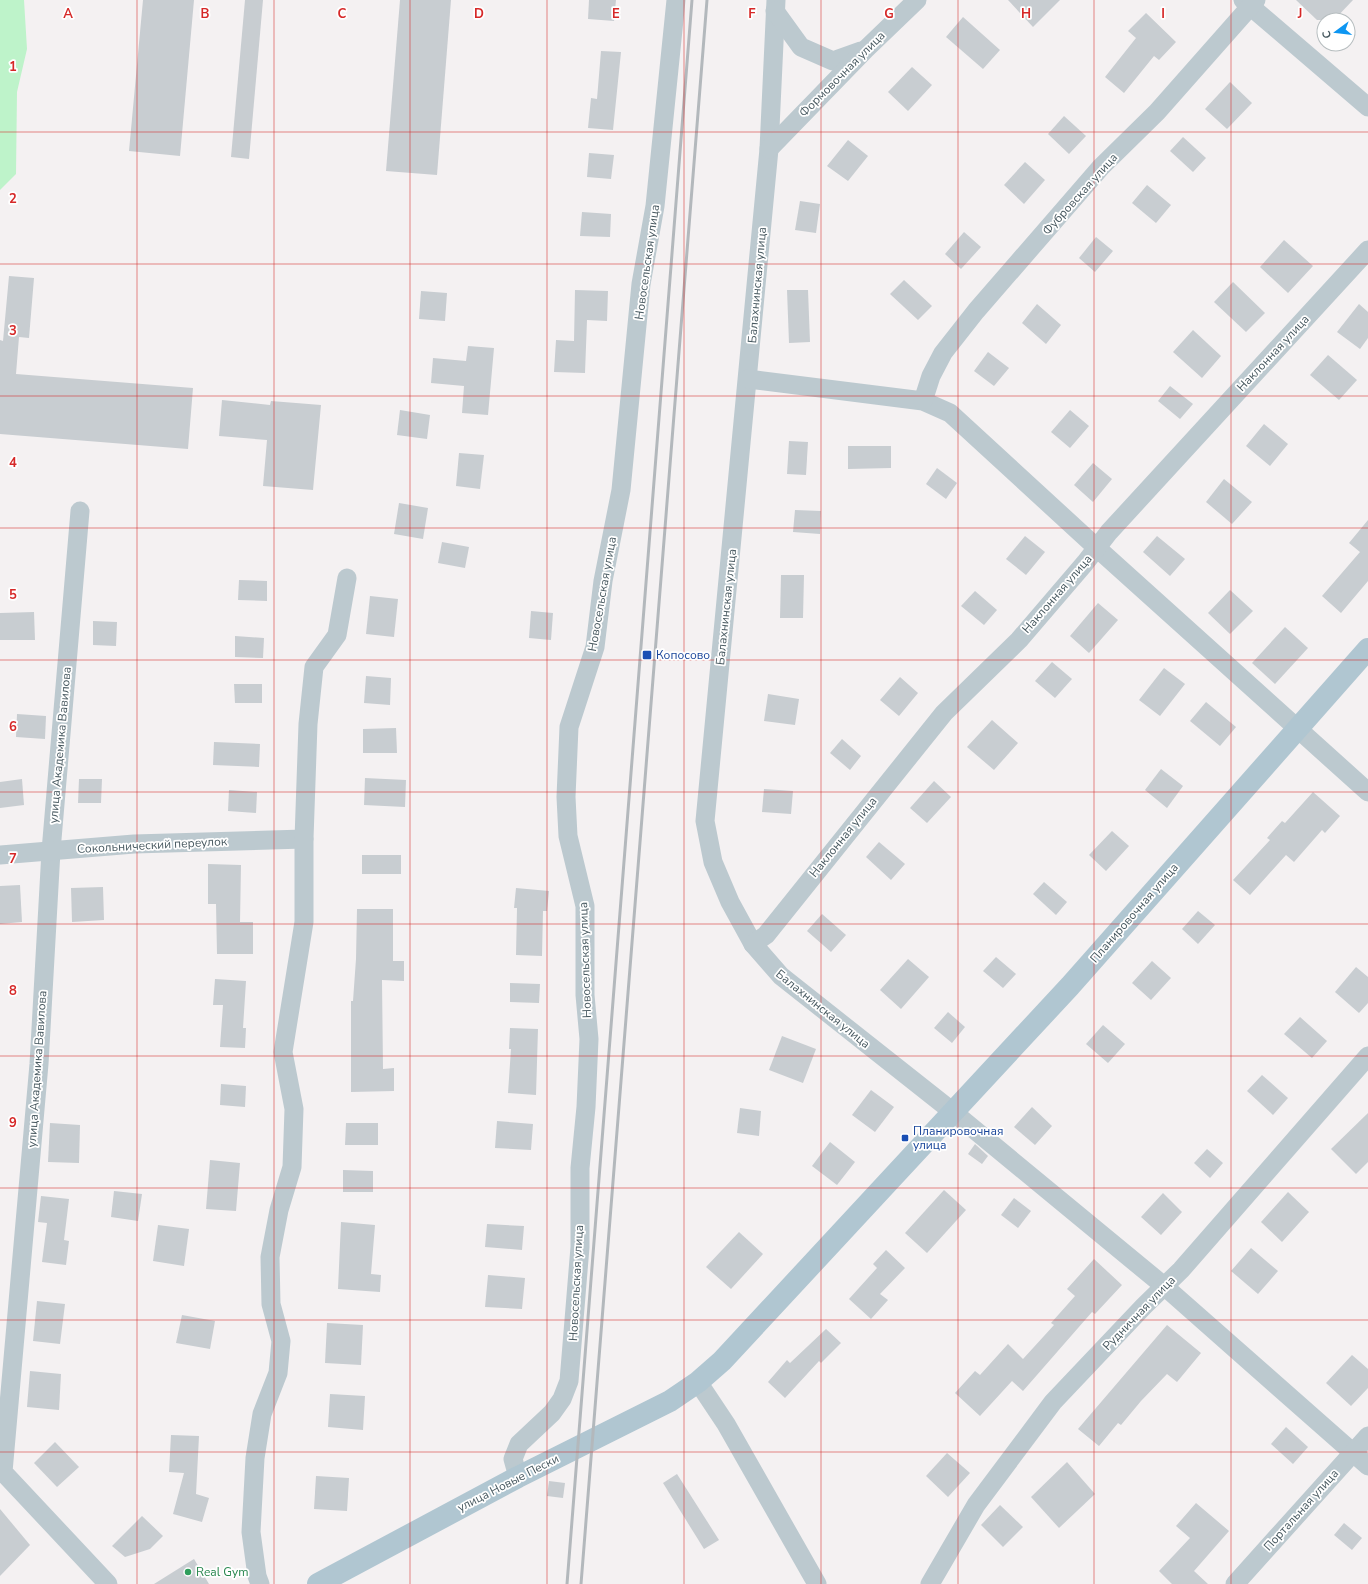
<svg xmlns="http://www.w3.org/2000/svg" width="1368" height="1584" font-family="'Nunito Sans',sans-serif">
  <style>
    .green { fill: #bef3ca }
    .building { fill: #c8cdd1 }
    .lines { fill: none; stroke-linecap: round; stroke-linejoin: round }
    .minor { stroke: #bcc9cf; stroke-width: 19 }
    .major { stroke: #b0c6d1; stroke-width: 22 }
    .rail { stroke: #b3b8bc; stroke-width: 3 }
    .grid { fill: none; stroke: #d62828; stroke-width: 1; stroke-opacity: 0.55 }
    .transit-dot { fill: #1a4fb4; stroke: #fff; stroke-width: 1.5 }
    .leisure-dot { fill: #2e9e5b; stroke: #fff; stroke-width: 1.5 }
    .labels { text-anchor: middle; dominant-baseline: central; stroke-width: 3.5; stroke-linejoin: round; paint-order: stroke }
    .street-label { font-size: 12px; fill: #485960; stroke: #fff }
    .transit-label { font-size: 12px; fill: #164399; stroke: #fff; text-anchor: start }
    .leisure-label { font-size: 12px; fill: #27864d; stroke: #fff; text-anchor: start }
    .grid-label { font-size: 13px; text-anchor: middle; font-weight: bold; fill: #d62828; stroke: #fff; stroke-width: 3.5; stroke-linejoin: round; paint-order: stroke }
  </style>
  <rect width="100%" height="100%" fill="#f4f1f2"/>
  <!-- green -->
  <path class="green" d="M0,0h24l3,49 -10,43 -1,82 -16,16z"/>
  <!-- building -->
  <g class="building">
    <path d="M143,0h51l-14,156 -51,-5z"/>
    <path d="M245,0h18l-14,159 -18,-2z"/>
    <path d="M400,0h51l-14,175 -51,-4z"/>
    <path d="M589,0h27l-2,21 -26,-2z"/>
    <path d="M1008,0h52l-27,27z"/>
    <path d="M1296,0h57l-19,20h-17z"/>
    <path d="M1146,13l30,29 -17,18 -5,-4 -30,37 -19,-16 31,-39 -8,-7z"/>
    <path d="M963,17l37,33 -17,19 -37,-32z"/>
    <path d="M601,51l20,1 -8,78 -25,-2 3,-30 6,1z"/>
    <path d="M912,67l20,18 -24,26 -20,-19z"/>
    <path d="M1230,82l22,21 -25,26 -22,-20z"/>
    <path d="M1064,116l22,20 -17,18 -21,-20z"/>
    <path d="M1183,137l23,21 -13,14 -23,-21z"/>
    <path d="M848,140l20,16 -20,25 -21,-15z"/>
    <path d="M589,153l25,2 -3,24 -24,-2z"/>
    <path d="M1025,162l20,18 -21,24 -20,-19z"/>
    <path d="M1147,185l24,20 -15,18 -24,-20z"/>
    <path d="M800,201l20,3 -4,29 -21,-3z"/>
    <path d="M582,212l29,2 -1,23 -30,-1z"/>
    <path d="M964,232l17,15 -20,22 -16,-15z"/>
    <path d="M1096,237l17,14 -18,21 -16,-14z"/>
    <path d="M1284,240l29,26 -25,27 -28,-26z"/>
    <path d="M9,276l25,2 -5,60 -10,-1 -3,37 177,14 -5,61 -188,-15v-94l3,1z"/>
    <path d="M904,280l28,26 -14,14 -28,-26z"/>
    <path d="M1233,282l32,31 -19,19 -32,-30z"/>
    <path d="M575,290l33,1 -1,30 -20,-1 -2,53 -31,-1 2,-32 18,1z"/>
    <path d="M787,290h21l2,52 -21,1z"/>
    <path d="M421,291l26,2 -2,28 -26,-2z"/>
    <path d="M1037,304l24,21 -15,19 -24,-21z"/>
    <path d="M1359,304l9,8v26l-8,11 -23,-17z"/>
    <path d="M1193,330l28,26 -19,22 -29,-26z"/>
    <path d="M468,346l26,2 -6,67 -26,-2 2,-27 -33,-3 2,-25 33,3z"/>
    <path d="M988,352l21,16 -15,18 -20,-15z"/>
    <path d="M1328,355l29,25 -18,20 -29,-25z"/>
    <path d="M1170,386l23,18 -13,15 -22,-18z"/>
    <path d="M222,400l48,5 1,-4 50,4 -8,85 -50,-4 4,-46 -48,-4z"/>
    <path d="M400,410l30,5 -3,24 -30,-4z"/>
    <path d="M1070,410l19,16 -19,22 -19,-16z"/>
    <path d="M1264,424l24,20 -18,22 -24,-20z"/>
    <path d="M789,441l19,1 -2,33 -19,-1z"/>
    <path d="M848,446h43v22l-43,1z"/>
    <path d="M459,453l25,2 -4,34 -24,-3z"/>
    <path d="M1093,463l19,16 -19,23 -19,-17z"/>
    <path d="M937,468l20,15 -11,16 -20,-15z"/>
    <path d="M1224,479l28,23 -20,22 -26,-22z"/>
    <path d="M399,503l29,5 -5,31 -29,-5z"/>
    <path d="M795,510l26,1 -1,23 -27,-2z"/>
    <path d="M1368,520v61l-27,32 -19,-17 38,-44 -11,-9z"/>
    <path d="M1025,536l20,16 -19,23 -20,-16z"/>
    <path d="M1157,536l28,23 -15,17 -27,-24z"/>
    <path d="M442,542l27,5 -4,21 -27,-5z"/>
    <path d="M781,575h23l-1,43h-23z"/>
    <path d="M239,580l28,1v20l-29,-1z"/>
    <path d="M1230,590l23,21 -23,23 -22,-21z"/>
    <path d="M975,591l22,19 -13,15 -23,-19z"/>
    <path d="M370,596l28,3 -4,38 -28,-3z"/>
    <path d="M1098,603l20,17 -29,33 -19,-17z"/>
    <path d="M531,611l22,2 -2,27 -22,-2z"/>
    <path d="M34,612l1,28h-35v-27z"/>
    <path d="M93,621l24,1 -1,24 -23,-1z"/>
    <path d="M1285,627l23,21 -33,36 -23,-21z"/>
    <path d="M235,636l29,2 -1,20 -28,-1z"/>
    <path d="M1052,662l20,17 -17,19 -20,-17z"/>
    <path d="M1164,668l21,16 -25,32 -21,-16z"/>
    <path d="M366,676l25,2 -1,27 -26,-2z"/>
    <path d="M900,677l18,16 -19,23 -19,-16z"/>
    <path d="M234,684h28v19h-27z"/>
    <path d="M768,694l31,5 -4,26 -31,-4z"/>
    <path d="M1206,702l30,25 -16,19 -30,-25z"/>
    <path d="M17,714l29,2 -1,23 -29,-2z"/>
    <path d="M992,720l26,23 -24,27 -27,-23z"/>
    <path d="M396,728l1,25h-34v-24z"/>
    <path d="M842,739l19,17 -11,14 -20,-17z"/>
    <path d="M214,742l46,2 -1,23 -46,-2z"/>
    <path d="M1161,769l22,17 -16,22 -22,-18z"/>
    <path d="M365,778l41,2 -1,27 -41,-2z"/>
    <path d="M22,779l2,26 -24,3v-26z"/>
    <path d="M79,779h23l-1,24h-23z"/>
    <path d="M934,781l17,16 -24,26 -17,-15z"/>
    <path d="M764,789l29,2 -2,23 -29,-2z"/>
    <path d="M229,790l28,2 -1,21 -28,-2z"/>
    <path d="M1313,792l27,24 -15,17 -3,-3 -28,32 -8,-7 -36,40 -17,-15 37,-40 -3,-2 15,-17 3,2z"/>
    <path d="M1112,831l17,15 -23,25 -17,-16z"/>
    <path d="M879,842l26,22 -14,16 -25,-23z"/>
    <rect x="362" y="855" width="39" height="19"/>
    <path d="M208,864l33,1 -1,57h13v32h-36l-1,-50h-8z"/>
    <path d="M1044,882l23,20 -11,13 -23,-21z"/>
    <path d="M20,885l2,37 -22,2v-38z"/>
    <path d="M103,887l1,33 -32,2 -1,-34z"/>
    <path d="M516,888l33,3 -2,20h-4l-1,45 -26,-1 1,-47h-3z"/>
    <path d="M357,909h36v52h11v20l-22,-1 1,89 11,-1v23l-43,1v-91h2l3,-42z"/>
    <path d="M1198,911l17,14 -17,19 -16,-15z"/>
    <path d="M822,914l24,21 -15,17 -24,-21z"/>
    <path d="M996,957l20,17 -13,14 -20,-17z"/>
    <path d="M908,959l21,18 -28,32 -21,-19z"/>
    <path d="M1152,961l19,17 -20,22 -19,-17z"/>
    <path d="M1356,967l12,10v26l-9,10 -24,-21z"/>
    <path d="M215,979l31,2 -3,47h3l-1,20 -25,-1 3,-42h-10z"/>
    <path d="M510,983l30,1 -1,19 -29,-1z"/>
    <path d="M948,1012l17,15 -13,16 -18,-15z"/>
    <path d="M1300,1017l27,24 -15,17 -28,-24z"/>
    <path d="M1103,1025l22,19 -17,19 -22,-19z"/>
    <path d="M510,1028l28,1 -2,66 -28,-2 3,-44h-2z"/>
    <path d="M782,1036l34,13 -13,34 -34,-13z"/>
    <path d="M1262,1075l26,23 -15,17 -26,-24z"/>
    <path d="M221,1084l25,2 -1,21 -25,-2z"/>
    <path d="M871,1090l23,17 -19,25 -23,-17z"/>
    <path d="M1032,1107l20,19 -17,19 -21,-18z"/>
    <path d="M740,1108l21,3 -2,25 -22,-3z"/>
    <path d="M1368,1113v49l-12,12 -25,-25z"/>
    <path d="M497,1121l36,3 -2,26 -36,-2z"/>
    <path d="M50,1123l30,2 -1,38 -31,-1z"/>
    <path d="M346,1123h32v22h-33z"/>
    <path d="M830,1142l25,20 -18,23 -25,-19z"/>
    <path d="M975,1144l13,12 -6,8 -14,-10z"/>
    <path d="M1207,1149l16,14 -13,15 -16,-15z"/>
    <path d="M210,1160l30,3 -4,48 -30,-2z"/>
    <path d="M343,1170l30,1v21h-30z"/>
    <path d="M944,1190l22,20 -39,43 -22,-20z"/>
    <path d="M114,1191l28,3 -4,27 -27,-4z"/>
    <path d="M1288,1192l21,20 -27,30 -21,-20z"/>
    <path d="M1163,1193l19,19 -21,23 -20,-18z"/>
    <path d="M41,1196l28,3 -5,41 5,1 -3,24 -24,-3 5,-39 -9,-1z"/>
    <path d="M1014,1198l17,13 -13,17 -17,-13z"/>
    <path d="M341,1222l34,3 -4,49 10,1 -1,17 -42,-3z"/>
    <path d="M487,1224l37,2 -2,24 -37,-3z"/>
    <path d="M158,1225l31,4 -5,37 -31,-5z"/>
    <path d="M739,1232l24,22 -32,35 -25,-22z"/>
    <path d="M1251,1248l27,23 -20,23 -27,-23z"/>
    <path d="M886,1250l19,18 -25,26 8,6 -17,19 -22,-20 28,-31 -4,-4z"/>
    <path d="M1094,1259l28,26 -27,29 -3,-2 -69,79 -11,-10 -32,35 -25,-23 20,-22 5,4 28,-31 15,15 31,-34 -3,-2 24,-27 -8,-7z"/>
    <path d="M488,1275l37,3 -3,31 -37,-2z"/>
    <path d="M37,1301l28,3 -5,40 -27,-3z"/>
    <path d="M182,1315l33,6 -5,28 -34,-6z"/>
    <path d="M327,1323l36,2 -2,40 -36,-2z"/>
    <path d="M1167,1325l34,28 -24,29 -10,-8 -26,27 -20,24 -3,-2 -19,23 -21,-17z"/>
    <path d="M826,1329l15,14 -20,20 -2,-2 -34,37 -17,-16 19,-22 3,3z"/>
    <path d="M1352,1355l16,14v19l-17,18 -25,-23z"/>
    <path d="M30,1371l31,3 -2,36 -32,-3z"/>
    <path d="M330,1394l35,2 -2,34 -35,-3z"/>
    <path d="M1286,1427l22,20 -15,17 -22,-20z"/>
    <path d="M171,1435l28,1 -3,58 13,4 -7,24 -29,-8 11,-41 -15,-1z"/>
    <path d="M55,1442l24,25 -22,20 -23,-24z"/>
    <path d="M947,1453l23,20 -22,24 -22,-21z"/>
    <path d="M1067,1462l28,32 -36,34 -28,-31z"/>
    <path d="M677,1474l42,66 -15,9 -41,-66z"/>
    <path d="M316,1476l33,2 -2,33 -33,-2z"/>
    <path d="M549,1481l16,2 -2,15 -16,-2z"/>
    <path d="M1196,1503l33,28 -35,40 14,13h-36l-13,-13 31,-33 -14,-12z"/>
    <path d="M1000,1505l23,22 -20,20 -22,-22z"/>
    <path d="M0,1509l30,36 -30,31z"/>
    <path d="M142,1516l21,20 -13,13 -25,8 -13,-11z"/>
    <path d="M1344,1523l18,15 -10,12 -18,-15z"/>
    <path d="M194,1559l15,25h-55z"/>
  </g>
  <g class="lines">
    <!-- minor -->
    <g class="minor">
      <path d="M776,0l-7,149 -64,672 8,41 17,40 23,42 28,32 172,136 211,174 204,180"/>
      <path d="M1243,0l125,107"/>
      <path d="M775,11l26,36 32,14 28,-10"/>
      <path d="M769,149l97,-100 51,-49"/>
      <path d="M748,379l175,22 27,12 147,135 271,244"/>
      <path d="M923,401l8,-25 12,-23 33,-42 125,-144 56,-55 99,-112"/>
      <path d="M80,511l-29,340 -12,213 -36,408 105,112"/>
      <path d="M0,855l134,-11 170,-5"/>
      <path d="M753,944l13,-9 178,-222 75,-73 66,-77 24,-31 259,-282"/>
      <path d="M698,1382l28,42 91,160"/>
      <path d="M518,1477l-5,-18 6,-15 33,-31 10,-14 7,-18 11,-134v-79l6,-61 3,-68 -4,-44v-89l-17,-70 -2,-39 3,-70 26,-80 8,-66 18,-91 20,-206 14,-78 21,-206"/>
      <path d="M260,1584l-3,-8 -6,-44 4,-74 7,-44 16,-41 3,-32 -10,-37 -1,-47 9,-47 13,-43 2,-58 -11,-57 21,-130v-83l4,-115 6,-57 23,-32 10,-57"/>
      <path d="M930,1584l46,-79 77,-103 91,-96 37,-36 187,-214"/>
      <path d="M1235,1584l133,-148"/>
    </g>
    <!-- major -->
    <path class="major" d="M318,1584l200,-107 152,-76 28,-19 24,-21 348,-375 298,-337"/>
    <!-- rail -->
    <g class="rail">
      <path d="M567,1584l125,-1584"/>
      <path d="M581,1584l126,-1584"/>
    </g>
  </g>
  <!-- grid -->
  <path class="grid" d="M137,0v1584M274,0v1584M410,0v1584M547,0v1584M684,0v1584M821,0v1584M958,0v1584M1094,0v1584M1231,0v1584M0,132h1368M0,264h1368M0,396h1368M0,528h1368M0,660h1368M0,792h1368M0,924h1368M0,1056h1368M0,1188h1368M0,1320h1368M0,1452h1368"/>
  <!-- markers -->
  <g class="transit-dot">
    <rect x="642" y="650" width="10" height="10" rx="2"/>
    <rect x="901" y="1134" width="8" height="8" rx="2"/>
  </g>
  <circle class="leisure-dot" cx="188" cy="1572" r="4"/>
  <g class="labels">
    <!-- street labels -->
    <g class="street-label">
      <text transform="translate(842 74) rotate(-45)">Формовочная улица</text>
      <text transform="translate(1080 194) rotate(-48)">Фубровская улица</text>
      <text transform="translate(647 262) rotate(-82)">Новосельская улица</text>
      <text transform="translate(757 285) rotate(-85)">Балахнинская улица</text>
      <text transform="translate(1273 353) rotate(-47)">Наклонная улица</text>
      <text transform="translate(602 594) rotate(-80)">Новосельская улица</text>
      <text transform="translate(1057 594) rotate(-49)">Наклонная улица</text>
      <text transform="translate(726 607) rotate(-84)">Балахнинская улица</text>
      <text transform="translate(60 745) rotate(-85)">улица Академика Вавилова</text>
      <text transform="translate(843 837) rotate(-51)">Наклонная улица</text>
      <text transform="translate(152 845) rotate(-3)">Сокольнический переулок</text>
      <text transform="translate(1134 913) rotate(-49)">Планировочная улица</text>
      <text transform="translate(585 960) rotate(-92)">Новосельская улица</text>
      <text transform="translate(823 1009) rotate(39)">Балахнинская улица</text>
      <text transform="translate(37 1069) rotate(-86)">улица Академика Вавилова</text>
      <text transform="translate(576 1283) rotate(-87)">Новосельская улица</text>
      <text transform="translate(1139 1313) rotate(-46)">Рудничная улица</text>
      <text transform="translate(508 1483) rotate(-27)">улица Новые Пески</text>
      <text transform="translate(1301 1510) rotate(-48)">Портальная улица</text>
    </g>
    <!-- transit labels -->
    <g class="transit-label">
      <text x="656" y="655">Копосово</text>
      <text x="913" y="1131">Планировочная<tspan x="913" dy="14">улица</tspan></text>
    </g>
    <!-- leisure labels -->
    <g class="leisure-label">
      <text x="196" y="1572">Real Gym</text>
    </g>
  </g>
  <g class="grid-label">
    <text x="68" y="18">A</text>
    <text x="205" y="18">B</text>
    <text x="342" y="18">C</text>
    <text x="479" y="18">D</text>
    <text x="616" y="18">E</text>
    <text x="752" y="18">F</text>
    <text x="889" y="18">G</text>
    <text x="1026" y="18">H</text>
    <text x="1163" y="18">I</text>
    <text x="1300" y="18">J</text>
    <text x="13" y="71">1</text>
    <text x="13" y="203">2</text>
    <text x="13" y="335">3</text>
    <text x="13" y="467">4</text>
    <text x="13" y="599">5</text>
    <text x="13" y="731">6</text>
    <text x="13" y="863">7</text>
    <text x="13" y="995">8</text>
    <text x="13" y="1127">9</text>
  </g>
  <!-- north arrow -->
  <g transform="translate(1336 32) rotate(255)"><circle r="19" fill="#ffffff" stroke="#b6bdbf"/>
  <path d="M0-3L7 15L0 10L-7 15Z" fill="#0d96f2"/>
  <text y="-6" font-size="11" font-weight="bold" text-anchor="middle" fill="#485960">С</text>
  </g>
</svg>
